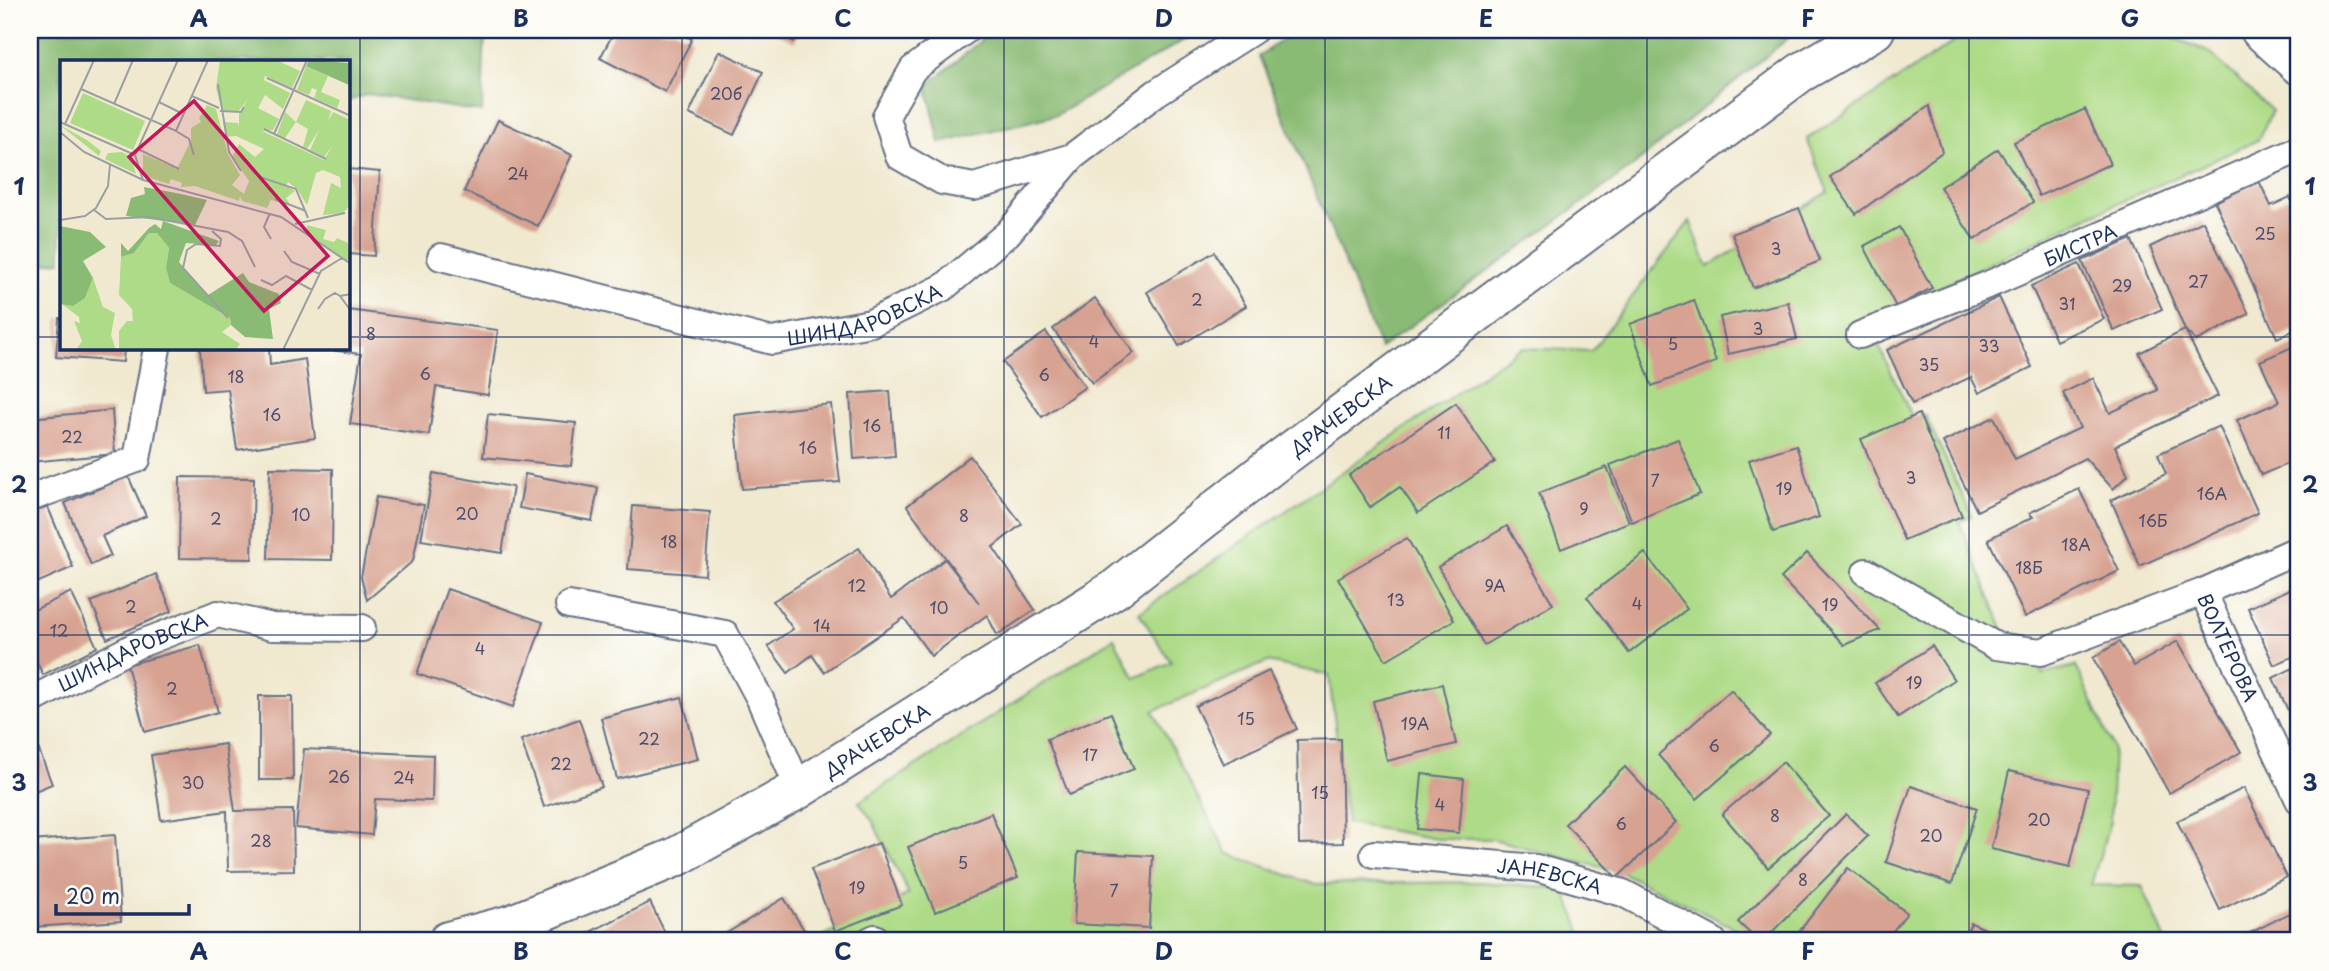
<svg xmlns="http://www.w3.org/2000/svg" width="2329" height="971" font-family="'Playpen Sans',sans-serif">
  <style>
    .green { fill: #aedb87; stroke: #648572; stroke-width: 2 }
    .forest { fill: #8abb74; stroke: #527569; stroke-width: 2 }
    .building { fill: #d7a291 }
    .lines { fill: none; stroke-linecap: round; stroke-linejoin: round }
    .lane-casing { stroke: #667086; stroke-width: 30 }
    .secondary-casing { stroke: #667086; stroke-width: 42 }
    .lane { stroke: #fff; stroke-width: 26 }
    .secondary { stroke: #fff; stroke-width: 38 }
    .grid { fill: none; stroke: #1b2f5e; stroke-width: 2; stroke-opacity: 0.55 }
    .labels { text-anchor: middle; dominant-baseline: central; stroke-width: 5; stroke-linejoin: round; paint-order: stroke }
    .number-label { font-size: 16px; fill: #4a4c6b }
    .street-label { font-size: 19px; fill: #1b2f5e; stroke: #fdfcf7 }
    .inset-road { fill: none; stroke: #9b9fa2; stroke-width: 2 }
    .view { fill: #c2185b; fill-opacity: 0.15; stroke: #c2185b; stroke-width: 3.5 }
    .inset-edge { fill: none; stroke: #1b2f5e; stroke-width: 3.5 }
    .neatline { fill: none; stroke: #1b2f5e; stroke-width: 2.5 }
    .grid-label { font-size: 23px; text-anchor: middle; font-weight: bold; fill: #1b2f5e }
  </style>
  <rect width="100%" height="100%" fill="#fdfcf7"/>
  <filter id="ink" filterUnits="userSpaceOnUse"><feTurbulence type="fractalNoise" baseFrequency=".0143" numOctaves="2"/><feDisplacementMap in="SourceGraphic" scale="14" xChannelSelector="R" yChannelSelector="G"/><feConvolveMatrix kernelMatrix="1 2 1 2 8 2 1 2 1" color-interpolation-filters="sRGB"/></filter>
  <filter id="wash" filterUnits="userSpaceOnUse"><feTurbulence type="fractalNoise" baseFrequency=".00686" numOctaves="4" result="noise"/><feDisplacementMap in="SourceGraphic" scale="28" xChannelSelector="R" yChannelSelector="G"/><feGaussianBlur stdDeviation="1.57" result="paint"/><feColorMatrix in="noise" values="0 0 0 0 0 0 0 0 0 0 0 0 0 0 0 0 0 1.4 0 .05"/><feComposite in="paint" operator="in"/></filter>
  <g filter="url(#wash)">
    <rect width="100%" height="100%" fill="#f0e9d0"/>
    <!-- green -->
    <path class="green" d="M1972,30h183l54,22 63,59 -14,29 -201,91 -175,84 -13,10 45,96 11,-6 47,101 -13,6 49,118 4,24 20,-9 11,19 33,-8 37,82 -3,73 -19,64 51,1 24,55h-405l-138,-68 -130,-34h-56l-90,-16 -18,-148 -62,-13 -114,49 74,142 86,31 167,-2 84,7 21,52h-384l-102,-5 2,5h-287l95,-47 -37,-74 -13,-18 255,-164 21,40 36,-16 -32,-49 382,-265 70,3 99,-130 18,46 120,-75 -21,-53z"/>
    <!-- forest -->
    <g class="forest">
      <path d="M30,30h455l-3,82 -114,-18 -20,7v-40h-287v200l-26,3 -5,-7z"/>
      <path d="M993,30h208l-145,85 -116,28 -13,-57z"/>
      <path d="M1296,30h502l-170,140 -248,178 -121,-292z"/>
    </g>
    <g id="blocks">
      <!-- building -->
      <g class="building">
        <path d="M615,30h59l18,9 -27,53 -65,-34z"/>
        <path d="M771,30h30l-7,12z"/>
        <path d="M719,51l44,21 -29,63 -45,-21z"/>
        <path d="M1929,106l13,46 -86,62 -26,-37z"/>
        <path d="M2085,109l25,55 -71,32 -25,-54z"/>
        <path d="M498,120l74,35 -34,71 -74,-35z"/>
        <path d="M1998,149l35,53 -59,38 -34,-53z"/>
        <path d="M348,169l32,3 -6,84 -26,-2z"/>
        <path d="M2259,181l12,25 19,-9 9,20v111l-22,10 -62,-136z"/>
        <path d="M1799,208l21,53 -67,27 -21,-54z"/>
        <path d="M2203,221l46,93 -53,27 -11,-11 33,66 -103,50 13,29 -15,14 -28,-31 -108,53 -34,-69 51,-25 21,42 65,-31 -17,-35 30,-15 17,35 48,-23 -19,-37 46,-23 -35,-83z"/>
        <path d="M1899,227l33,61 -36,19 -32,-61z"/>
        <path d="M2131,239l31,70 -48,22 -32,-70z"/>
        <path d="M1214,252l32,54 -67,40 -32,-54z"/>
        <path d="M2079,264l25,55 -48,22 -25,-55z"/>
        <path d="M1999,297l33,70 -53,26 -8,-16 -59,27 -25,-54z"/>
        <path d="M1095,298l39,55 -42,30 -39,-54z"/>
        <path d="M1694,300l22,62 -64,24 -22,-62z"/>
        <path d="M1788,302l9,37 -69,15 -8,-37z"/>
        <path d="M348,310l150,20 -10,65 -52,-8 -7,48 -79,-11 11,-70 -31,-4 18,-2z"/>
        <path d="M59,318h2v30h63l-1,14 -67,-5z"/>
        <path d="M1046,332l39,55 -43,30 -39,-55z"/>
        <path d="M2299,344v115l-38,16 -24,-55 42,-18 -19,-41z"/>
        <path d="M200,348h69l1,17 35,-6 10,79 -78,12 -9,-61 -25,2z"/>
        <path d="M890,391l5,65 -41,3 -4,-65z"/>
        <path d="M1456,403l39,59 -77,51 -18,-26 -30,20 -21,-32z"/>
        <path d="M831,404l9,78 -98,7 -7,-74z"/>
        <path d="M112,410l3,44 -85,8v-44z"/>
        <path d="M488,414l88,9 -5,43 -88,-9z"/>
        <path d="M1919,414l43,102 -58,24 -43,-101z"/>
        <path d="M2219,426l39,87 -118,53 -29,-66 55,-26 -8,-20z"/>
        <path d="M1678,439l22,55 -68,28 -22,-57z"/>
        <path d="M1796,445l23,72 -46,15 -24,-72z"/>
        <path d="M970,456l52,68 -29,23 42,63 -38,25 -10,-20 -56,41 -27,-38 -80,54 -12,-17 -24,18 -20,-27 25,-17 -20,-28 86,-53 32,51 54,-40 34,44 -72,-97z"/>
        <path d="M1607,467l22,55 -68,27 -22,-56z"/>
        <path d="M270,468l63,1 -1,91 -64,-1z"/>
        <path d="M433,473l80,14 -11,66 -81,-13z"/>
        <path d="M525,474l73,14 -6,33 -73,-13z"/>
        <path d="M128,476l18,40 -44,20 9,20 -20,9 -26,-62z"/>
        <path d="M180,477l74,1 -2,81 -73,-1z"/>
        <path d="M2079,489l40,82 -94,46 -37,-78 45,-22 -4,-4z"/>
        <path d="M376,497l48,8 -11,56 -46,39 -6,-23z"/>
        <path d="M47,505l26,62 -43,19v-74z"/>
        <path d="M633,506l77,6 -5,63 -77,-6z"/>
        <path d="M1507,526l46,78 -69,41 -46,-78z"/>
        <path d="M1407,538l47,82 -68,40 -48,-82z"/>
        <path d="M1645,553l42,56 -58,44 -42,-56z"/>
        <path d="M1807,553l73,77 -36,15 -63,-67z"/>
        <path d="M156,574l16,37 -65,28 -16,-37z"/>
        <path d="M2299,585v69l-25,11 -26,-57z"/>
        <path d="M447,589l96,33 -30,85 -96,-33z"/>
        <path d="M71,592l26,55 -54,28 -13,-27v-36z"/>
        <path d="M2178,641l63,111 -72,41 -76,-135 26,-16 15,24z"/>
        <path d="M200,645l18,67 -73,20 -18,-67z"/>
        <path d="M1932,646l22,34 -56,37 -23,-34z"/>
        <path d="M2299,665v69l-26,-56z"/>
        <path d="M1269,671l28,58 -74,35 -28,-58z"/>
        <path d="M1442,684l14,60 -69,17 -14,-60z"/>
        <path d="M1731,690l39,45 -73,64 -39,-44z"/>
        <path d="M259,696h33l1,84h-34z"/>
        <path d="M682,697l16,62 -81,20 -16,-61z"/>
        <path d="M1111,713l23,56 -65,26 -22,-56z"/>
        <path d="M579,719l23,68 -58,20 -23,-67z"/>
        <path d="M1341,739l2,104 -44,1 -2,-104z"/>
        <path d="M35,740l17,44 -22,9v-51z"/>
        <path d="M225,744l10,67 58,-1 1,60 -66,1 -1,-60 -66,9 -10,-65z"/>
        <path d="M304,749l129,6 -1,46 -57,-2 -3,36 -76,-7z"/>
        <path d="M1783,762l46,54 -61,52 -46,-54z"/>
        <path d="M1625,767l51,55 -59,56 -52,-54z"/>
        <path d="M2009,771l79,18 -18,78 -79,-18z"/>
        <path d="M1422,774l42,5 -5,54 -42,-4z"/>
        <path d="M1911,786l66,22 -25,76 -66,-22z"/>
        <path d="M2244,788l43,89 -67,33 -43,-89z"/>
        <path d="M991,813l27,65 -83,34 -27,-65z"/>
        <path d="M1846,814l22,22 -105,105h-5l-20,-19z"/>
        <path d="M115,835l6,86 -88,6 -3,-86z"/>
        <path d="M879,843l23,62 -67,26 -24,-62z"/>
        <path d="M1078,852l75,4 -4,72 -75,-4z"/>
        <path d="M1848,868l59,45 -22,28h-84l-6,-4z"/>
        <path d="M784,898l27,43h-97z"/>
        <path d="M650,902l19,39h-79l-4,-7z"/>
        <path d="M2296,910l3,7v24h-60l-1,-2z"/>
        <path d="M1971,923l45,18h-53z"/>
      </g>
    </g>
  </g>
  <g filter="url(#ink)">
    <use href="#blocks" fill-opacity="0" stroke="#667086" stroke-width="2"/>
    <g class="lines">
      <defs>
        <g id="lane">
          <path d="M966,30l-53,39 -27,47 13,40 43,25 32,6 98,-30"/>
          <path id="s1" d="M441,257l331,84 99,-18 73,-36 64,-54 64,-76 84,-64 98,-63"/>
          <path id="s2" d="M1860,335l130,-51 309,-135"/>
          <path d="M30,498l107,-39 20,-111"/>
          <path id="s3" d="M2299,549l-96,43 96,208"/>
          <path d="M1866,572l130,74 45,6 162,-60"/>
          <path d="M569,605l156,29 35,65 39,90"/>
          <path id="s4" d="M30,701l107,-56 81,-31 54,13 90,1"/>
          <path id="s5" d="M1374,854l162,14 87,25 90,48"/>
          <path d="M869,941l6,-3"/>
        </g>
        <g id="secondary">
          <path d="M2260,30l39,35"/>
          <path id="s6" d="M448,941l64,-17 164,-67 123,-68 316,-200 156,-123 529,-393 75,-43"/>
        </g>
      </defs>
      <!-- lane casing -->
      <use href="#lane" class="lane-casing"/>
      <!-- secondary casing -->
      <use href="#secondary" class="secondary-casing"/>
      <!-- lane -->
      <use href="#lane" class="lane"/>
      <!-- secondary -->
      <use href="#secondary" class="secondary"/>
    </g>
  </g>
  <!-- grid -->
  <path class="grid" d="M360,30v911M682,30v911M1004,30v911M1325,30v911M1647,30v911M1969,30v911M30,337h31M348,337h1951M30,635h2269"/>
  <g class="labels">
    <!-- number labels -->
    <g class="number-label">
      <text x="726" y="93">20б</text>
      <text x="518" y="173">24</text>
      <text x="2265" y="233">25</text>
      <text x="1776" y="248">3</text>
      <text x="2198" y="281">27</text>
      <text x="2122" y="285">29</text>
      <text x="1197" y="299">2</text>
      <text x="2067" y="303">31</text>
      <text x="1758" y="328">3</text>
      <text x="371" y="333">8</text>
      <text x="1094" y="341">4</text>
      <text x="1673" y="343">5</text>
      <text x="1989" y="345">33</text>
      <text x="1929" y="364">35</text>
      <text x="425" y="373">6</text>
      <text x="1044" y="374">6</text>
      <text x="236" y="376">18</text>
      <text x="272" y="414">16</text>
      <text x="872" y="425">16</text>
      <text x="1444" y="432">11</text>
      <text x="72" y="436">22</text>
      <text x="808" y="447">16</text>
      <text x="1911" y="477">3</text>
      <text x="1655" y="480">7</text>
      <text x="1784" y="488">19</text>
      <text x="2212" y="493">16А</text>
      <text x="1584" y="508">9</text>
      <text x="467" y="513">20</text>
      <text x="301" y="514">10</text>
      <text x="964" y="515">8</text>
      <text x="216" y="518">2</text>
      <text x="2153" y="520">16Б</text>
      <text x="669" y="541">18</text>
      <text x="2076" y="544">18А</text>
      <text x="2029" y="567">18Б</text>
      <text x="857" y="585">12</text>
      <text x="1495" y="585">9А</text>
      <text x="1396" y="599">13</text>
      <text x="1637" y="603">4</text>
      <text x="1830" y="604">19</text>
      <text x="131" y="606">2</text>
      <text x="939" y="607">10</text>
      <text x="822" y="625">14</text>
      <text x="59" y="630">12</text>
      <text x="480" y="648">4</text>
      <text x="1914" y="682">19</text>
      <text x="172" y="688">2</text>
      <text x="1246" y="718">15</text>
      <text x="1415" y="723">19А</text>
      <text x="649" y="738">22</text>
      <text x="1714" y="745">6</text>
      <text x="1090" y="754">17</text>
      <text x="561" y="763">22</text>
      <text x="339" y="776">26</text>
      <text x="404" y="777">24</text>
      <text x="193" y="782">30</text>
      <text x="1320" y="792">15</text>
      <text x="1440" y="804">4</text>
      <text x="1775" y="815">8</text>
      <text x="2039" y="819">20</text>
      <text x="1621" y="823">6</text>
      <text x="1931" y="835">20</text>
      <text x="261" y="840">28</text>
      <text x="963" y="862">5</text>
      <text x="1803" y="879">8</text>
      <text x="857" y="887">19</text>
      <text x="1114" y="890">7</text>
    </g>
    <!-- street labels -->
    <g class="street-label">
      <text stroke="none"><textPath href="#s2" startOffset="238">БИСТРА</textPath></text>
      <text stroke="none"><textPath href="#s1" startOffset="438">ШИНДАРОВСКА</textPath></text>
      <text stroke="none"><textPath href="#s6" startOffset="1043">ДРАЧЕВСКА</textPath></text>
      <text stroke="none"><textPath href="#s3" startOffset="166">ВОЛТЕРОВА</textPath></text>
      <text stroke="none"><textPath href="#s4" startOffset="114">ШИНДАРОВСКА</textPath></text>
      <text stroke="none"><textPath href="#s6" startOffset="476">ДРАЧЕВСКА</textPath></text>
      <text stroke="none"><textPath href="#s5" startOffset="177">ЈАНЕВСКА</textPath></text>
    </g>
  </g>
  <!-- overview -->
  <g transform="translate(60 60)">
    <rect width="290" height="290" fill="#f0e9d0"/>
    <path d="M160,0h56l24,11 -8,17 -27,-12 -1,4 26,13 -7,16 -18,-14 -7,13 21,11 -6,11 -11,1 62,29 8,-14 -8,11 -14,-7 9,-20 -12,19 -4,-2 5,-18 -12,-7 -11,16 -8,-4 8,-22 11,10 10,-22 25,11 -3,10 5,-9 17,8v85l-7,8 -20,2 8,-32 10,5 -1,-11 -17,-7 -7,3 -9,32 -10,-16 -9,-7 -2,4 9,5 -9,7 5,8 -20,-6 -4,8 -25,-7 -2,-5 -1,5 -44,-15 -14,1 1,-4 -11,-4 -2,5 -19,-6 -7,-6v-18l34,15 14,-29v-12l10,-6 -2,-4 8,-13 9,4 12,45 12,21 -8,10 12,9 5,-13 -17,-24 7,-13 16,13 9,-8 -28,-13 -10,1 -3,-15 15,1 1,4v-13l9,-15 -10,13 -16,-1 -6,-23zM246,6l22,10 -7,16 19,8 -3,8 -23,-10 3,-8 -5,-2 -3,7 -12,-5zM23,33l62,28 -12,29 -63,-27zM0,65l27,15 14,11 -2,5zM62,92l9,5 5,17 -31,-15 3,-6zM247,165l19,5 -3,9 11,3 3,-4 11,5 2,16 -4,2 -39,-28zM89,173h8l12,15 -3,20 4,15 60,35 1,7 -9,7 18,12 -5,6h-116v-19l8,-10h6l-1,-12 -13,-14 2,-38 13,-4zM33,218l10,29 12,6 -4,22 5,15h-40l6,-9 -8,-20 6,2 -1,-6 -17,-13 11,2 12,-8z" fill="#aedb87"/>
    <path d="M249,0l41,3 -1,22 -43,-19zM84,127l37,7 26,6 -12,25 -69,-9 5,-18 14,-4zM103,161l56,20 -3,4 -30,-2 -7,19 29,33 35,-22 6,9 30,12 2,9 -12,6 4,30 -28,-2 -14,-12 -1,-7 -60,-35 -4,-15 3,-20 -12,-15h-8l-15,20 -13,4v-14l7,8 21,-23 6,-4 6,5zM0,166l30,6 16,15 -23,14 10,17 -8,20 -12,8 -13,-2z" fill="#8abb74"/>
    <path class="inset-road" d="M207,18l84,38M158,24l11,68 12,19M21,29l95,42 32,-71M132,36l27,12M99,42l20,10M54,44l19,-44M160,51l21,1 3,-5M0,62l75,33M5,64l29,-64M204,69l62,30M116,71l13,8 5,16M0,72l24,20 59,28 138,37 70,47M214,74l33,-74M78,89l41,20M200,117l36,12 12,29M83,120l-8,-25 43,-95M215,139l31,12M34,150l12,9 43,-2 79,15 14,9 13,26M210,153l-6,14 7,12M0,160l25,-4 11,-8 12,-22 2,-21M235,164l50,-11M152,171l9,8 -1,7 -24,-2 -9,6 -4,18 45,50M224,191l8,11 28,12M201,220l11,5 14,-9 26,14M291,234l-11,2 11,15M258,249l7,-10 10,-6 5,3M223,290l38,-79 21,-13"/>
    <path class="view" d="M134,41l134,155 -64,55 -135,-154z"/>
    <rect width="290" height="290" class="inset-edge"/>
  </g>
  <!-- margin -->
  <rect width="2329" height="971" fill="none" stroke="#fdfcf7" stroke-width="77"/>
  <!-- scale -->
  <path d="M56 904v10h133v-10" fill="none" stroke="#1b2f5e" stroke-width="3.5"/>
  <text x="66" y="904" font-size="21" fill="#1b2f5e" stroke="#fdfcf7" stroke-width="5" paint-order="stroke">20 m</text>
  <rect x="38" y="38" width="2252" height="894" class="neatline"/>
  <g class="grid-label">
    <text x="199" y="27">A</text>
    <text x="521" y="27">B</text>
    <text x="843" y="27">C</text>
    <text x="1164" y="27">D</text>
    <text x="1486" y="27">E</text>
    <text x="1808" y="27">F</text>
    <text x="2130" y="27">G</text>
    <text x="19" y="195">1</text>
    <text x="2310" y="195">1</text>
    <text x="19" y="493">2</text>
    <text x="2310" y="493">2</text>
    <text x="19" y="791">3</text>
    <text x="2310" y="791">3</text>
    <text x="199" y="960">A</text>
    <text x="521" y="960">B</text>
    <text x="843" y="960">C</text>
    <text x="1164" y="960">D</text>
    <text x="1486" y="960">E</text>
    <text x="1808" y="960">F</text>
    <text x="2130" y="960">G</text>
  </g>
</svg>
